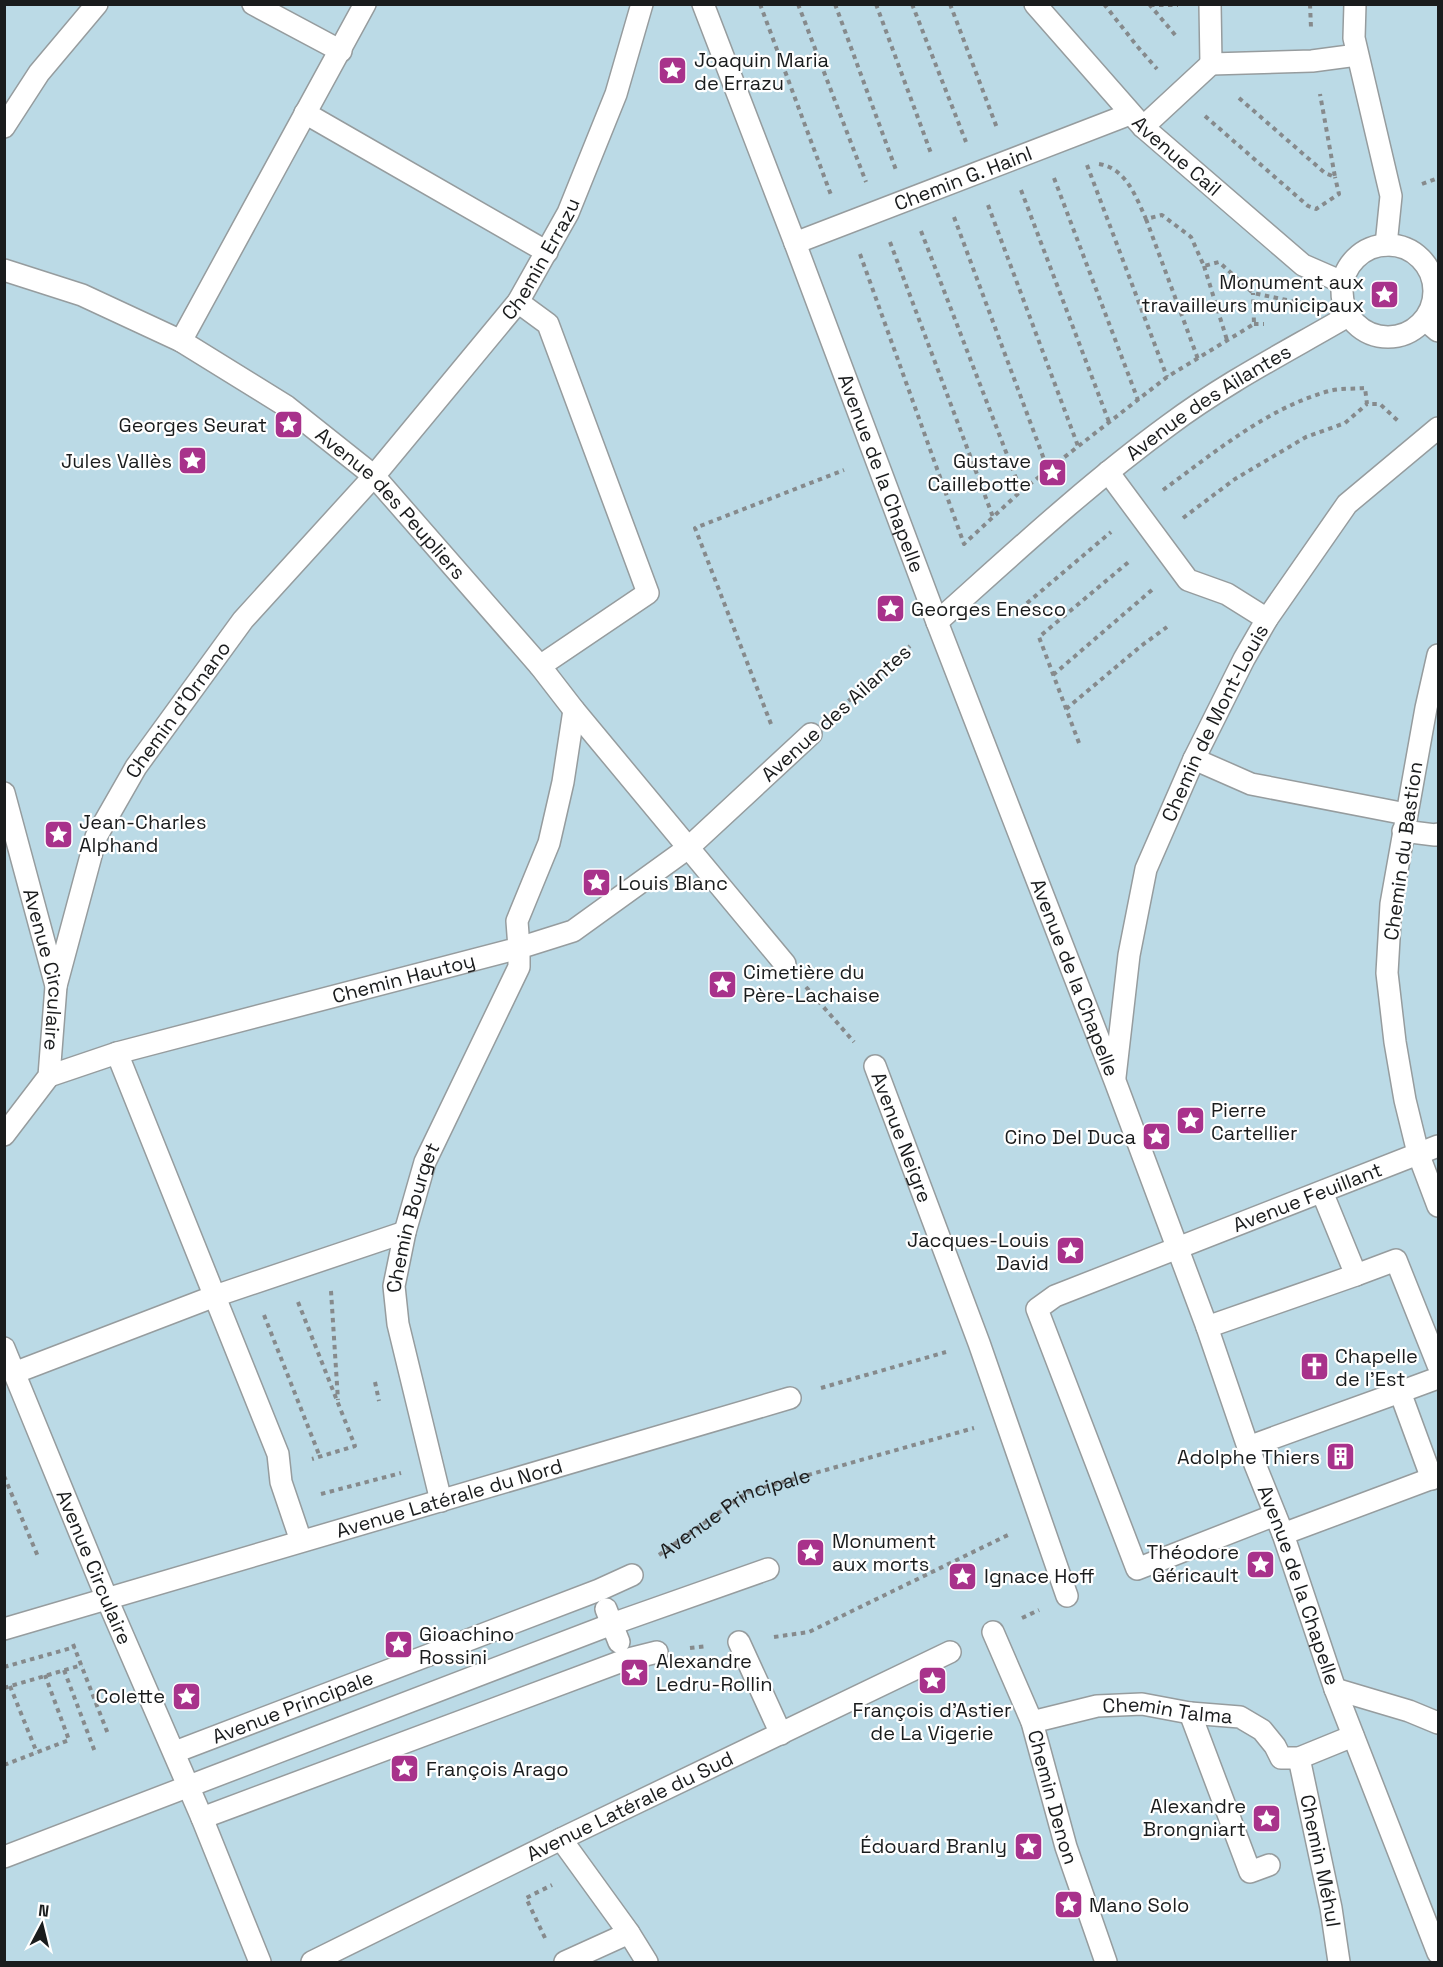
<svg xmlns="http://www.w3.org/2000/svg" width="1443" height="1967" font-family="'Space Grotesk',sans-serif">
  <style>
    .green { fill: #bbdae6 }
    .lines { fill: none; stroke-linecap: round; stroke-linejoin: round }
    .service-casing { stroke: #969c9e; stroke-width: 24 }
    .path { stroke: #868a8c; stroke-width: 4; stroke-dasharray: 4.5 4.5; stroke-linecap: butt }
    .service { stroke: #fff; stroke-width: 21 }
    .labels { text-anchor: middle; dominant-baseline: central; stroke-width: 4.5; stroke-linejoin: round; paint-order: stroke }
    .poi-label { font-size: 20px; fill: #1a1c1d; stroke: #fff; text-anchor: start }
    .street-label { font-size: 20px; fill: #1a1c1d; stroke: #fff }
  </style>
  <rect width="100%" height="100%" fill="#eef5f7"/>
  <!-- green -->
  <rect class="green" x="5" y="5" width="1433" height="1957"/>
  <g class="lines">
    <defs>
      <g id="service">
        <path d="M253,4l88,47"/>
        <path id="s2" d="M703,4l92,239 142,379 178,459 92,246 41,120 35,87 52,155 103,264"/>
        <path id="s3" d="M1035,4l108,123 160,138 39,17"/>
        <path d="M1210,4l1,60 101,-3 45,-6"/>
        <path d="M1355,4l-1,34 37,158 -5,49"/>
        <path d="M305,113l242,139"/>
        <path d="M4,127l35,-54 58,-69"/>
        <path d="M1143,127l68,-63"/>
        <path id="s4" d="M795,243l335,-129"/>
        <circle cx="1388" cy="291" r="46"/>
        <path id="s5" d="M4,270l78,25 99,46 105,65 88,70 166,190 34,44 211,254"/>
        <path d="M518,302l30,22 100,269 -108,73"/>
        <path d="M1425,320l13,11"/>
        <path d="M181,341l184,-337"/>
        <path d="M1108,472l80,108 39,14 40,25"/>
        <path id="s6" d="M937,622c76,-68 150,-137 232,-197 56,-42 119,-74 179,-109"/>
        <path d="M1438,655l-12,53 -35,196 -4,69 8,69 10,58 13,53 20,53"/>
        <path d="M1194,759l57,25 155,30"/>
        <path id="s7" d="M4,793l52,193 -7,90 -45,59"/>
        <path d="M1403,831l32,4 3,-1"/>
        <path id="s8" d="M56,986l40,-149 40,-70 107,-147 131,-144 144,-174 50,-89 48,-119 26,-90"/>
        <path d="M117,1053l161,401 3,28 20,59"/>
        <path id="s9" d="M875,1066l104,277 88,253"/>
        <path id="s10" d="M49,1076l68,-23 402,-105 -2,-27 32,-78 14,-61 11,-72"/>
        <path id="s11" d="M1115,1077l14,-122 17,-86 48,-110 50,-100 23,-40 80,-115 91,-76"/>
        <path d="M1322,1192l34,83 40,-15 42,105"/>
        <path d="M1207,1327l149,-52"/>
        <path id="s12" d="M4,1348l103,251 95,219 58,144"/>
        <path d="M14,1373l201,-77 190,-64"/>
        <path d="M1248,1447l152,-55"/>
        <path d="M1432,1479l-32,-87 38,-14"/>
        <path id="s13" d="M441,1501l-43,-177 -4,-38 11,-54 20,-70 94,-195v-19l54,-17 115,-83 123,-114"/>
        <path id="s14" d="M1275,1515l-138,54 -100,-260 18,-13 383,-150"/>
        <path d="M1283,1534l155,-58"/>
        <path d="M606,1609l13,33"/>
        <path id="s15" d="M4,1629l786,-231"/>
        <path id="s16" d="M993,1632l39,90 34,125 40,115"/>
        <path d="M739,1642l42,92"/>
        <path d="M1335,1689l74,22 29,12"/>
        <path d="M1190,1713l60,159 19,-7"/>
        <path id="s17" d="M1032,1722l65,-16 45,-2 48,9 50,4 22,13 13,16 6,12h18l54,-22"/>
        <path id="s18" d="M175,1752l424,-162 33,-15"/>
        <path id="s19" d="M1299,1758l32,150 8,54"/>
        <path d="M202,1818l423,-158 32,-8"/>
        <path d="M561,1839l68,94 18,29"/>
        <path d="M4,1857l608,-233 156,-55"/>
        <path id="s20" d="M312,1962l249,-123 389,-187"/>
        <path d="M565,1962l64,-29"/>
      </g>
    </defs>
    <!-- service casing -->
    <use href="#service" class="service-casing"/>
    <!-- path -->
    <g class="path">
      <path d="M760,4l71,191"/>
      <path d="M798,4l68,178"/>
      <path d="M835,4l61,166"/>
      <path d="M876,4l56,152"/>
      <path d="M912,4l54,138"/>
      <path d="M950,4l47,124"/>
      <path d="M1104,4l33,42 20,23"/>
      <path d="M1149,4l27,32"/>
      <path d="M1310,4l1,24"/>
      <path d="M1150,5h28"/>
      <path d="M1239,98l86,75 10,4 -15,-83"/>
      <path d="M1205,116l103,90 8,3 23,-15 -4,-17"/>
      <path d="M1099,164c27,4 37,33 47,55l16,-4 29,22 13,29 15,-4 34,31 48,10"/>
      <path d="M1087,165l80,212"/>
      <path d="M1054,178l84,222"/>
      <path d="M1422,184l16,-6"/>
      <path d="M1021,190l88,232"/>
      <path d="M988,205l90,241"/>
      <path d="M954,217l94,253"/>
      <path d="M1146,219l52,140"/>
      <path d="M921,231l100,260"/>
      <path d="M890,242l103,275"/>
      <path d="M860,254l104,290 57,-53 146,-114 87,-53 -1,-31"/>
      <path d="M1204,266l23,74"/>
      <path d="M1254,324h10"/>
      <path d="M1163,490c51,-37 104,-82 166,-99 11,-3 25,-2 36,-3l2,16h13l18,17"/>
      <path d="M1183,518l52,-39 71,-42 39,-14 22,-19"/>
      <path d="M1020,609l91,-77"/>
      <path d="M1053,675l100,-86"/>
      <path d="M1066,709l75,-63 26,-19"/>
      <path d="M835,713l75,-67"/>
      <path d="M771,724l-76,-196 149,-58"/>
      <path d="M1079,743l-40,-106 92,-77"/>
      <path d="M806,987l48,55"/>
      <path d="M331,1291l7,109"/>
      <path d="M298,1302l57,144 -43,13"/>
      <path d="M264,1315l56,142"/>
      <path d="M375,1382l4,19"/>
      <path d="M821,1388l125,-36"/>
      <path d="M4,1476l35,83"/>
      <path d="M321,1494l80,-21"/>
      <path id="s1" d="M659,1555l89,-63 226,-64"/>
      <path d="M1022,1618l17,-8"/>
      <path d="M774,1637l35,-5 201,-98"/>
      <path d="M73,1644l35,90"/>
      <path d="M690,1648l17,-2"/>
      <path d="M4,1667l71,-20"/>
      <path d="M64,1670l31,82"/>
      <path d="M10,1686l27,67"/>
      <path d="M4,1688l78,-23"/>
      <path d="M4,1765l65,-25 -24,-65"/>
      <path d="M545,1938l-19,-40 26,-13"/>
    </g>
    <!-- service -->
    <use href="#service" class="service"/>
  </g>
  <!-- icons -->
  <defs>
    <symbol id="sight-square" viewBox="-11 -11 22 22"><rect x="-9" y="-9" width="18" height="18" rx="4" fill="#a8328b" stroke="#fff"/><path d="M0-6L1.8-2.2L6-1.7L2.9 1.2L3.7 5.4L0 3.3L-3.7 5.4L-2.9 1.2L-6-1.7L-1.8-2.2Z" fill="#fff"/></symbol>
    <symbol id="church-square" viewBox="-11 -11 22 22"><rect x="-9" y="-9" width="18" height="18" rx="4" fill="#a8328b" stroke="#fff"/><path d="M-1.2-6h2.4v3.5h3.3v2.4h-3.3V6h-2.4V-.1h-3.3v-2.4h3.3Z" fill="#fff"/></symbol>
    <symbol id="building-square" viewBox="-11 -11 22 22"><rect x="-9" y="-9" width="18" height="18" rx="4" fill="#a8328b" stroke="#fff"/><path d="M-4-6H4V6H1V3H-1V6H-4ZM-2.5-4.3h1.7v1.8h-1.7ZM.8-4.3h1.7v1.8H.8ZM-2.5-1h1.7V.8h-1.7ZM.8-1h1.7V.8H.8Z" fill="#fff"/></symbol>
  </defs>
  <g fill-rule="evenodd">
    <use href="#sight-square" x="656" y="54" width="33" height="33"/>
    <use href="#sight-square" x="1368" y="278" width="33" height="33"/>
    <use href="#sight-square" x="272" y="408" width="33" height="33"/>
    <use href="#sight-square" x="176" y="444" width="33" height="33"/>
    <use href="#sight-square" x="1036" y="456" width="33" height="33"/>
    <use href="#sight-square" x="874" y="592" width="33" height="33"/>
    <use href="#sight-square" x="42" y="818" width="33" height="33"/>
    <use href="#sight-square" x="580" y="866" width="33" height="33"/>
    <use href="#sight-square" x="706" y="968" width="33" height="33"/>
    <use href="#sight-square" x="1174" y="1104" width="33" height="33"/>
    <use href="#sight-square" x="1140" y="1120" width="33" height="33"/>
    <use href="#sight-square" x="1054" y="1234" width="33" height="33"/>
    <use href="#church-square" x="1298" y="1350" width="33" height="33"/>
    <use href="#building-square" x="1324" y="1440" width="33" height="33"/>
    <use href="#sight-square" x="794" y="1536" width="33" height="33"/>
    <use href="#sight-square" x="1244" y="1548" width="33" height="33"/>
    <use href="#sight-square" x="946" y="1560" width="33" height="33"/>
    <use href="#sight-square" x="382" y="1628" width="33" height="33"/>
    <use href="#sight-square" x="618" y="1656" width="33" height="33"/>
    <use href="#sight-square" x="916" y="1664" width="33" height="33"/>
    <use href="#sight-square" x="170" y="1680" width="33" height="33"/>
    <use href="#sight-square" x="388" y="1752" width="33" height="33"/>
    <use href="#sight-square" x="1250" y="1802" width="33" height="33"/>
    <use href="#sight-square" x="1012" y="1830" width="33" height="33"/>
    <use href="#sight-square" x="1052" y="1888" width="33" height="33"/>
  </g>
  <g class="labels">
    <!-- poi labels -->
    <g class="poi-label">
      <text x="694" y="60">Joaquin Maria<tspan x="694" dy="23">de Errazu</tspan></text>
      <text x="1364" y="282" text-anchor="end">Monument aux<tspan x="1364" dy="23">travailleurs municipaux</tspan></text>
      <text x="267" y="425" text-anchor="end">Georges Seurat</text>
      <text x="172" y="461" text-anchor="end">Jules Vallès</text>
      <text x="1031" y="461" text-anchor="end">Gustave<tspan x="1031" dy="23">Caillebotte</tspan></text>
      <text x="911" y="609">Georges Enesco</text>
      <text x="79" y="822">Jean-Charles<tspan x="79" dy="23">Alphand</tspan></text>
      <text x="618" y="883">Louis Blanc</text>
      <text x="743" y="972">Cimetière du<tspan x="743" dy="23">Père-Lachaise</tspan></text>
      <text x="1211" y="1110">Pierre<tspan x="1211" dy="23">Cartellier</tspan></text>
      <text x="1136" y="1137" text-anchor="end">Cino Del Duca</text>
      <text x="1049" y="1240" text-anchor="end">Jacques-Louis<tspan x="1049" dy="23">David</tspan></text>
      <text x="1335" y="1356">Chapelle<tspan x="1335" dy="23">de l'Est</tspan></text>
      <text x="1320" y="1457" text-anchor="end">Adolphe Thiers</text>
      <text x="832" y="1541">Monument<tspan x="832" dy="23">aux morts</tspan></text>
      <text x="1239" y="1552" text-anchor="end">Théodore<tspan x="1239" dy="23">Géricault</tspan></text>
      <text x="984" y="1576">Ignace Hoff</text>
      <text x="419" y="1634">Gioachino<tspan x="419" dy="23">Rossini</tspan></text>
      <text x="656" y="1661">Alexandre<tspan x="656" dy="23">Ledru-Rollin</tspan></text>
      <text x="165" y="1696" text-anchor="end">Colette</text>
      <text x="932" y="1710" text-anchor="middle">François d'Astier<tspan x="932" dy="23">de La Vigerie</tspan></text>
      <text x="426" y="1769">François Arago</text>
      <text x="1246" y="1806" text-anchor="end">Alexandre<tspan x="1246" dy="23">Brongniart</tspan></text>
      <text x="1007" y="1846" text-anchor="end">Édouard Branly</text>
      <text x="1089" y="1905">Mano Solo</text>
    </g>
    <!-- street labels -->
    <g class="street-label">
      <text stroke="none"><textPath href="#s3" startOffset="208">Avenue Cail</textPath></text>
      <text stroke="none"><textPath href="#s4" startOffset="180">Chemin G. Hainl</textPath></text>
      <text stroke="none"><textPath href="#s8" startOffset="886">Chemin Errazu</textPath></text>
      <text stroke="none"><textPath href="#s6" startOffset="350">Avenue des Ailantes</textPath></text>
      <text stroke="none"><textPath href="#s2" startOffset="502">Avenue de la Chapelle</textPath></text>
      <text stroke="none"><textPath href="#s5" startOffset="458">Avenue des Peupliers</textPath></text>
      <text stroke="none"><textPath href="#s8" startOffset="306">Chemin d'Ornano</textPath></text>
      <text transform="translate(836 713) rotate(-42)">Avenue des Ailantes</text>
      <text stroke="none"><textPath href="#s11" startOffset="372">Chemin de Mont-Louis</textPath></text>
      <text transform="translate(1403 851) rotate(-82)">Chemin du Bastion</text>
      <text stroke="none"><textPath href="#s7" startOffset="182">Avenue Circulaire</textPath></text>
      <text stroke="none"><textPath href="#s2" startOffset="1042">Avenue de la Chapelle</textPath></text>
      <text stroke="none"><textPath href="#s10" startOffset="368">Chemin Hautoy</textPath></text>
      <text stroke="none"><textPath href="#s9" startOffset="76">Avenue Neigre</textPath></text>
      <text stroke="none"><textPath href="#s14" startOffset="720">Avenue Feuillant</textPath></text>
      <text stroke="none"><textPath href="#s13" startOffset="291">Chemin Bourget</textPath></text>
      <text stroke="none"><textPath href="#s15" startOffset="464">Avenue Latérale du Nord</textPath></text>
      <text stroke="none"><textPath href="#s1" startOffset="88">Avenue Principale</textPath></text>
      <text stroke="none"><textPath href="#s12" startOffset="237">Avenue Circulaire</textPath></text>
      <text stroke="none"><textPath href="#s2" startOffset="1690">Avenue de la Chapelle</textPath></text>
      <text stroke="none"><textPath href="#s18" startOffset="126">Avenue Principale</textPath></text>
      <text stroke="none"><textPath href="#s17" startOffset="138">Chemin Talma</textPath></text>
      <text stroke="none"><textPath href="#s16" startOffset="176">Chemin Denon</textPath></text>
      <text stroke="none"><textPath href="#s20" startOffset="354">Avenue Latérale du Sud</textPath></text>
      <text stroke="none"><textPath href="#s19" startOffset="105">Chemin Méhul</textPath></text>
    </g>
  </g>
  <!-- border -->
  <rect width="1443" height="1967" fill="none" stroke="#1a1c1d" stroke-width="12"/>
  <!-- north arrow -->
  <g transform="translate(42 1925) rotate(7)" stroke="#ffffff" stroke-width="4.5" paint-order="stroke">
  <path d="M0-4.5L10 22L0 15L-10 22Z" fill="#1a1c1d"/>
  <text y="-9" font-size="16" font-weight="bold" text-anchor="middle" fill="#1a1c1d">N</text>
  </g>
</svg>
